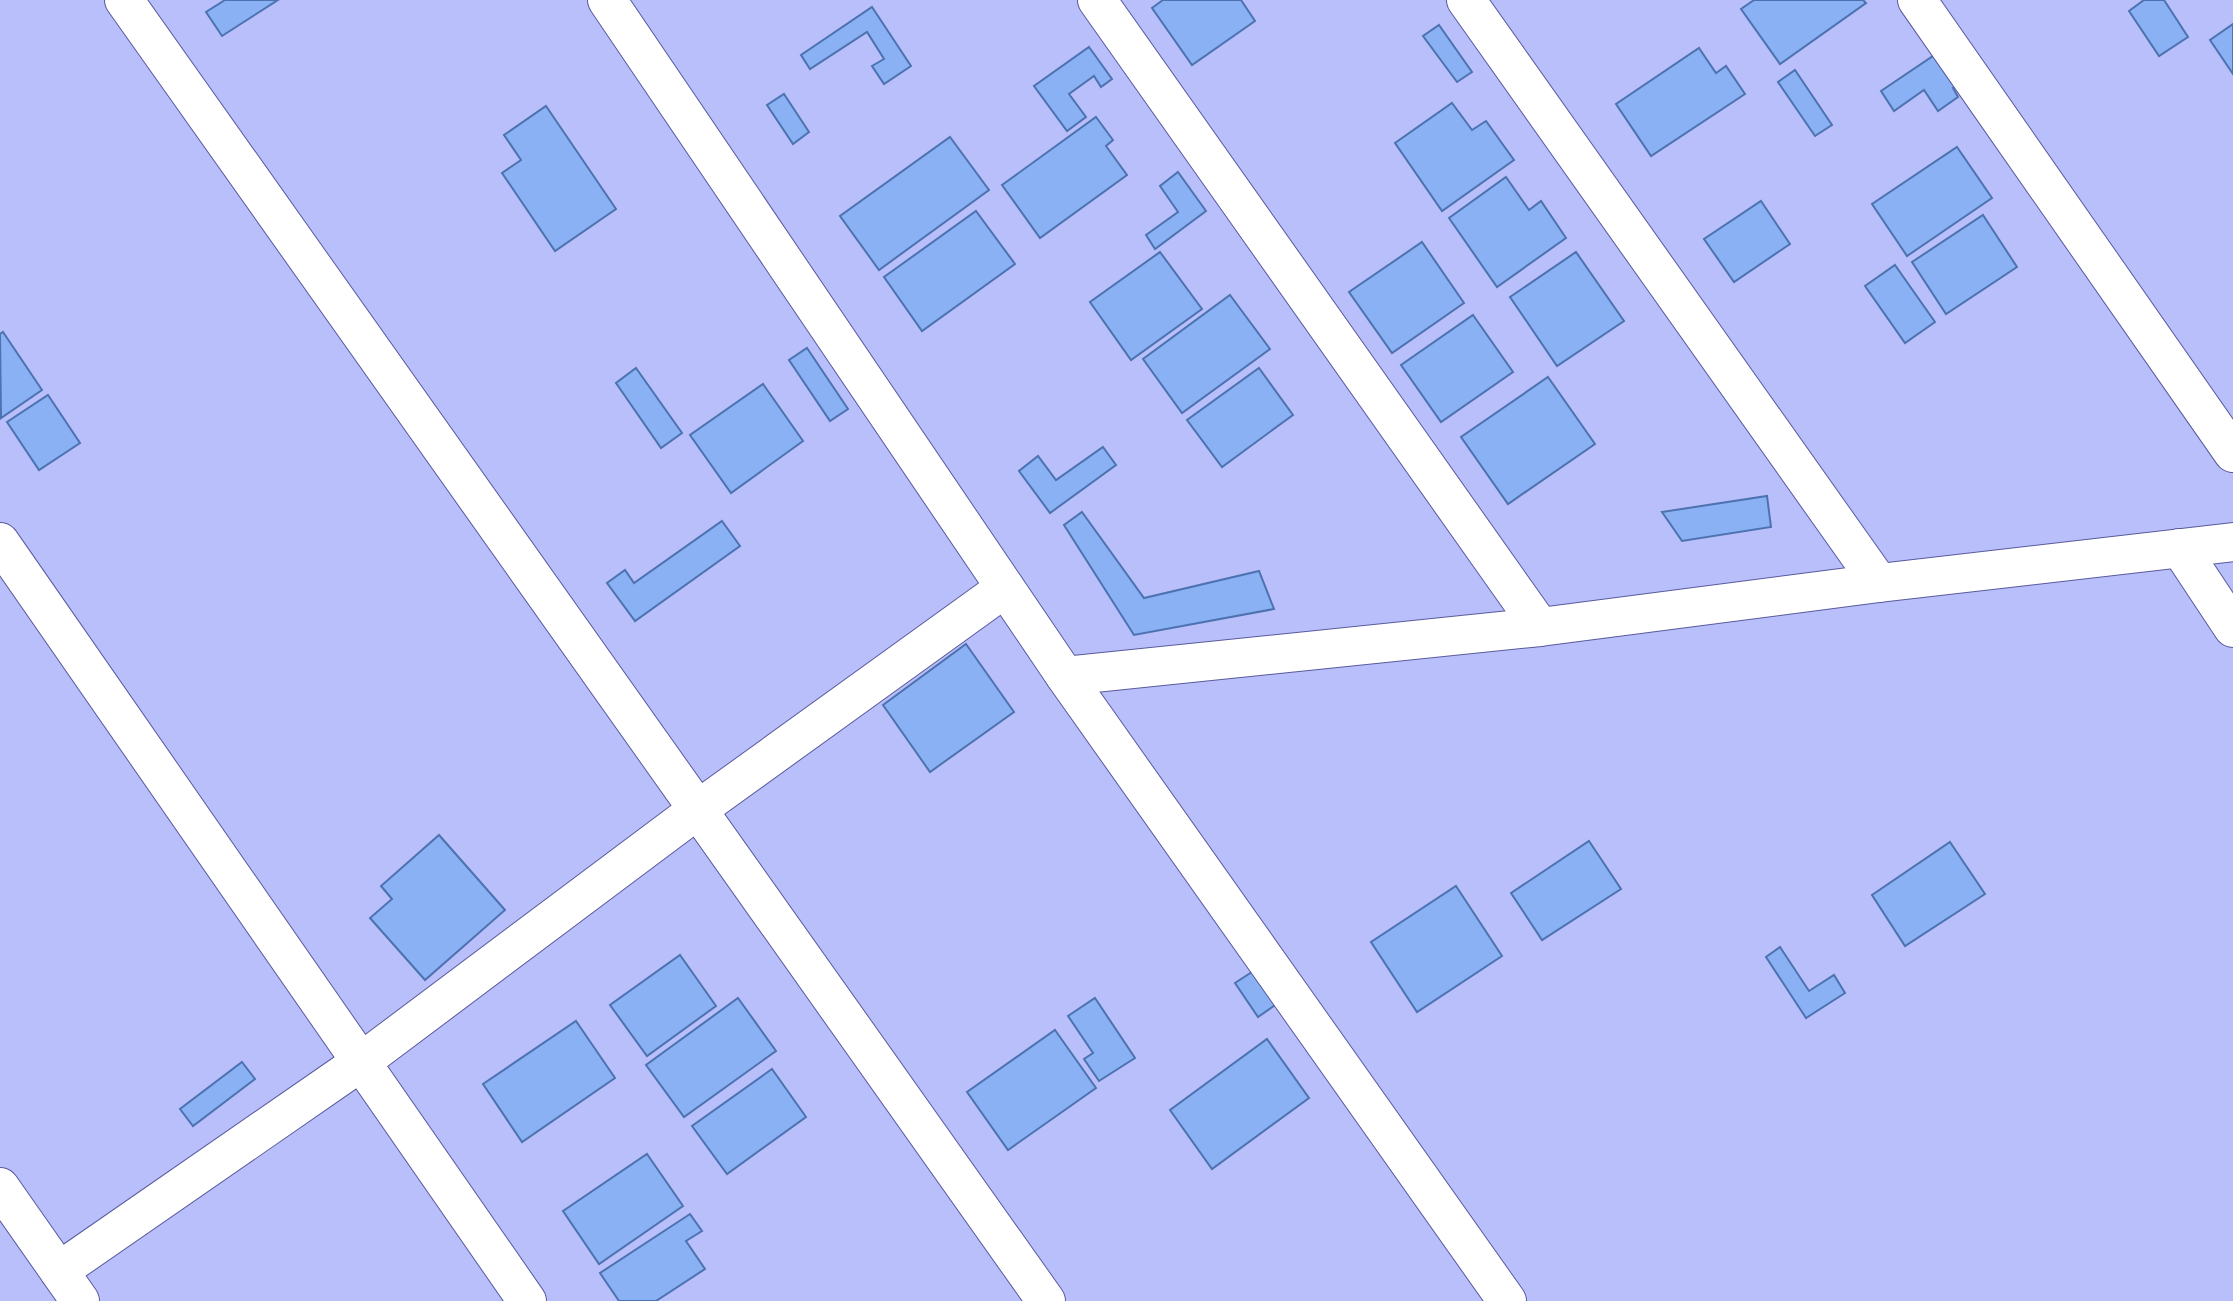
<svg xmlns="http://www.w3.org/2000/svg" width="2233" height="1301" font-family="Figtree,sans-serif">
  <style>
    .building { fill: #89b1f3; stroke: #4d72b0; stroke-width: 2 }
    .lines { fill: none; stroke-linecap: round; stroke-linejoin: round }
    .minor-casing { stroke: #585a9d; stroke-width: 40 }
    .minor { stroke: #fff; stroke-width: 38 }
  </style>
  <rect width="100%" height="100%" fill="#b9bffb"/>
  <!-- building -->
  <g class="building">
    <path d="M225,0h53l-56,36 -16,-24z"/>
    <path d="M1163,0h78l14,21 -63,44 -40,-57z"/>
    <path d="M1754,0h109l3,3 -86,61 -39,-55z"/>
    <path d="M2144,0h20l24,37 -29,19 -30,-45z"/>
    <path d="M872,7l39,59 -27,18 -12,-18 12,-7 -17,-27 -57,37 -9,-14z"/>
    <path d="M2233,24v50l-23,-34z"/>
    <path d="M1439,25l33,47 -15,10 -34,-46z"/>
    <path d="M1089,47l23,32 -11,8 -7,-11 -25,18 17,23 -19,14 -33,-45z"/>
    <path d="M1699,48l17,25 10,-7 19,28 -94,62 -35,-52z"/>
    <path d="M1939,52l21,32 -7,4 5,9 -20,14 -14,-21 -30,21 -13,-20z"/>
    <path d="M1795,70l37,55 -17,11 -37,-54z"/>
    <path d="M784,94l25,38 -16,12 -26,-39z"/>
    <path d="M1452,103l20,27 14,-9 28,39 -72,51 -47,-68z"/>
    <path d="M546,106l70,103 -61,42 -53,-78 19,-13 -17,-25z"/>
    <path d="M1096,117l17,23 -7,6 21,29 -87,63 -38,-53z"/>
    <path d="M950,137l39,53 -110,80 -39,-54z"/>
    <path d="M1957,147l35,51 -85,58 -35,-52z"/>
    <path d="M1178,172l28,39 -51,38 -9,-14 32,-23 -18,-26z"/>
    <path d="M1506,177l23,33 12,-9 25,37 -69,49 -48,-69z"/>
    <path d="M1761,201l29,43 -56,38 -30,-43z"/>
    <path d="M976,211l39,53 -93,67 -38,-54z"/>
    <path d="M1983,215l34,52 -71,47 -34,-52z"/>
    <path d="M1422,242l42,61 -72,50 -43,-61z"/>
    <path d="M1160,252l42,57 -71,51 -41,-58z"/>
    <path d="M1576,252l48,69 -67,45 -47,-69z"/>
    <path d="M1895,265l40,57 -30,21 -40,-57z"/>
    <path d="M1230,295l40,54 -88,64 -39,-54z"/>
    <path d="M1473,315l40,57 -72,50 -40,-57z"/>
    <path d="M3,332l39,58 -41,28 -1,-84z"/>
    <path d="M807,348l41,61 -18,12 -41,-61z"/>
    <path d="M636,368l46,65 -21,15 -45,-65z"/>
    <path d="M1259,368l34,47 -71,52 -35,-47z"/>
    <path d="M1548,377l47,67 -87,60 -47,-67z"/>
    <path d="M763,384l40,57 -72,52 -41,-58z"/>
    <path d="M48,395l32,48 -41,27 -32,-48z"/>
    <path d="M1103,447l13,18 -66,48 -31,-42 19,-15 18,24z"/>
    <path d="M1767,496l4,31 -89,14 -20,-29z"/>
    <path d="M1082,512l62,86 115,-27 15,38 -140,26 -70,-110z"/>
    <path d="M722,521l18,25 -105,75 -28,-38 18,-13 9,13z"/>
    <path d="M966,644l48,68 -84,60 -47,-67z"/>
    <path d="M439,835l66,75 -80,70 -55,-62 22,-19 -11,-13z"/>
    <path d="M1589,841l32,48 -79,51 -31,-47z"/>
    <path d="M1950,842l35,52 -80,52 -33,-51z"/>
    <path d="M1456,886l46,70 -85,56 -46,-70z"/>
    <path d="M1780,947l29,44 25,-16 11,18 -39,25 -40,-61z"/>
    <path d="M680,955l36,51 -69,50 -37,-51z"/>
    <path d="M1258,968l23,33 -23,16 -23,-34z"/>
    <path d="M738,998l38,53 -92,66 -38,-52z"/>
    <path d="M1095,998l40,60 -36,23 -15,-22 9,-6 -25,-37z"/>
    <path d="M576,1021l39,57 -93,64 -39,-58z"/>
    <path d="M1055,1030l41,58 -88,62 -41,-58z"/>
    <path d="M1267,1039l42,59 -97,71 -42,-59z"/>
    <path d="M242,1062l13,17 -62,47 -13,-17z"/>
    <path d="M772,1069l34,48 -79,57 -35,-48z"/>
    <path d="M647,1154l36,52 -84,58 -36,-53z"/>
    <path d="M690,1214l12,17 -16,10 19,28 -49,32h-37l-19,-28z"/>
  </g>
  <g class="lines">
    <defs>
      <g id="minor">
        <path d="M124,0l922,1301"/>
        <path d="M607,0l458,676 442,625"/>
        <path d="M1097,0l443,627"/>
        <path d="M1466,0l413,583"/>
        <path d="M1917,0l316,453"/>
        <path d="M0,542l527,759"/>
        <path d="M2180,548l53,80"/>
        <path d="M1065,676l475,-49 339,-44 354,-41"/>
        <path d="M0,1187l80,114"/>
        <path d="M59,1271l302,-209 339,-254 305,-220"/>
      </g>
    </defs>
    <!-- minor casing -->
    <use href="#minor" class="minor-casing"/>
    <!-- minor -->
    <use href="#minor" class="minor"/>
  </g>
</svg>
